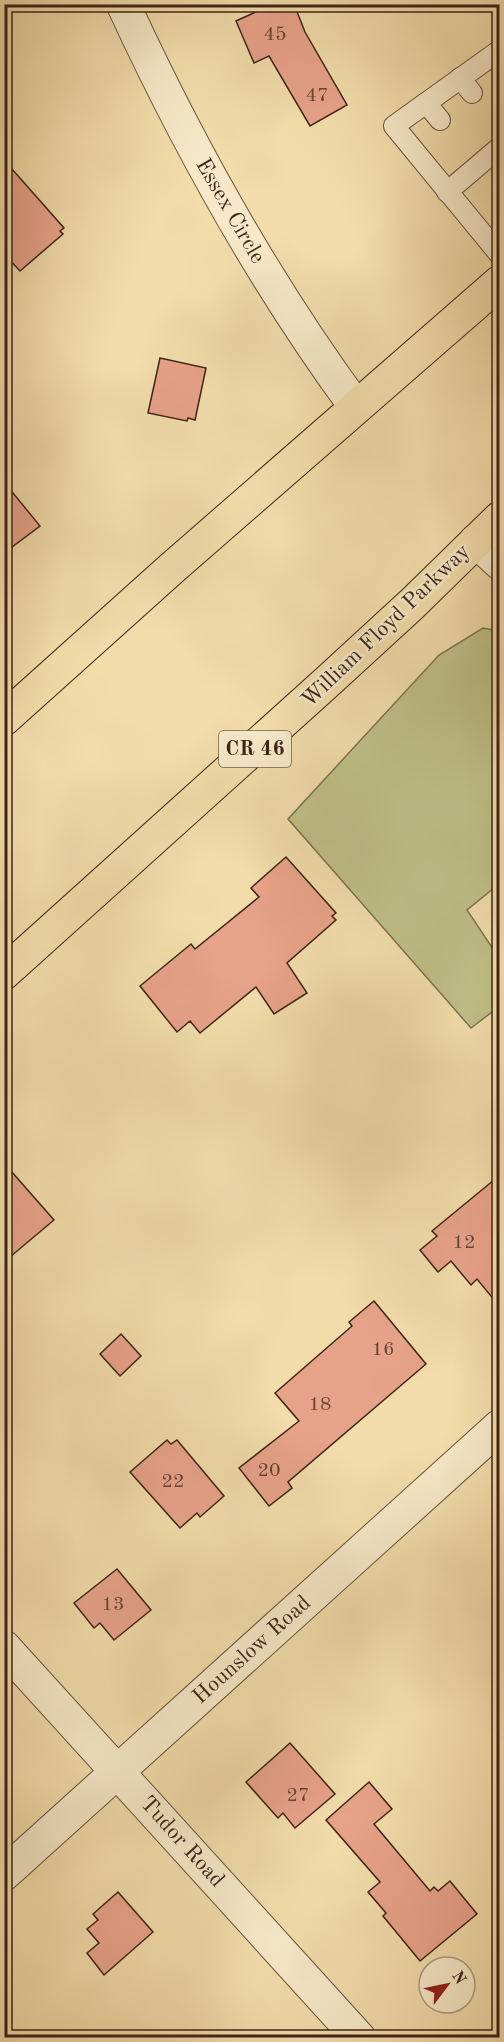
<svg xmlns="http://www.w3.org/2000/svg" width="504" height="2042" font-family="'Old Standard TT',serif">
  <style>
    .green { fill: #bebf86; stroke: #7e7250; stroke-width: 1.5 }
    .building { fill: #e7a28a; stroke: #3d241a; stroke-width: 1.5 }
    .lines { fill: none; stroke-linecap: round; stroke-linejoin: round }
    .lane-casing { stroke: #6a523e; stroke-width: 22 }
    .street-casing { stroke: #6a523e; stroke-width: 35 }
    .highway-casing { stroke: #3d241a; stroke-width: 35 }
    .lane { stroke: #f6e8c8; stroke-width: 20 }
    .street { stroke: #f6e8c8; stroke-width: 33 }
    .highway { stroke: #f1dcaa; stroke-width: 33 }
    .labels { text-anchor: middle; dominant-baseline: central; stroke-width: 5; stroke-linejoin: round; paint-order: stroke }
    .number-label { font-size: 20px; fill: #684436 }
    .shield { fill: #f6e8c8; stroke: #745f4e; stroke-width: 1.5 }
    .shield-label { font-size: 21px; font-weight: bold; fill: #3d241a }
    .street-label { font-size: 22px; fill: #3d241a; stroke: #f6e8c8 }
  </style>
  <rect width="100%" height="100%" fill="#f1dcaa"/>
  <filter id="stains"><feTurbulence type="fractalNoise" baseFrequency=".00333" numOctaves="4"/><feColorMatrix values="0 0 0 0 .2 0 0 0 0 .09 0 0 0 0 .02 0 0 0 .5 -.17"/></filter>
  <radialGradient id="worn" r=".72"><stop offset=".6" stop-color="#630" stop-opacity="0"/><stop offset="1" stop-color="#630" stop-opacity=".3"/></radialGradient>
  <!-- green -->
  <path class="green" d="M483,628l16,3v253l-32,26 32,48 1,48 -29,22 -183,-209 151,-164z"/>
  <!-- building -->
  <g class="building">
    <path d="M273,4h21l11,28 42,73 -37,21 -41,-70 -15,7 -18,-42z"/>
    <path d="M4,160l60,68 -4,3 3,3 -43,37 -16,-17z"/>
    <path d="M160,358l46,10 -11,52 -7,-2 -1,3 -39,-8z"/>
    <path d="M4,482l36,44 -36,27z"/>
    <path d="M286,857l50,56 -4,3 4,4 -49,43 20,30 -33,21 -18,-27 -56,46 -10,-12 -13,11 -37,-46 51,-42 4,5 64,-52 -8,-9z"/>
    <path d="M4,1163l50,57 -50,42z"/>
    <path d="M500,1175v132l-23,-28 -6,6 -20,-24 -13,11 -18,-22 17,-14 -5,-5z"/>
    <path d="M374,1301l52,63 -138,118 4,6 -23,18 -30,-38 60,-47 -24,-28 77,-67 -3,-4z"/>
    <path d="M121,1334l20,22 -21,20 -20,-22z"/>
    <path d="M167,1440l4,4 6,-4 47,56 -24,21 -3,-4 -17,15 -50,-56z"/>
    <path d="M117,1569l34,41 -37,30 -14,-17 -6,5 -20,-25z"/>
    <path d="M290,1743l45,51 -40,34 -12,-15 -5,5 -32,-36z"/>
    <path d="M369,1782l23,27 -18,15 56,67 4,-4 4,4 12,-10 27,33 -57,47 -37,-45 3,-3 -18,-21 12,-10 -54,-62z"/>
    <path d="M118,1892l35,40 -49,43 -17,-22 12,-10 -12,-14 11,-9 -5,-6z"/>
  </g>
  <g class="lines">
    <defs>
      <g id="lane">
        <path d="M500,50l-106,76 106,129"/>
        <path d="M460,78l12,15"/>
        <path d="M426,103l14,17"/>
        <path d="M447,192l53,-45"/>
      </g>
      <g id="street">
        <path d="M123,4c65,141 141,278 233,403"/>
        <path d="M476,541l24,22"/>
        <path d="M4,1647l355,391"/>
        <path d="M4,1874l496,-448"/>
      </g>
      <g id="highway">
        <path d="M4,719l167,-150 329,-287"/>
        <path d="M4,973l322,-290 86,-79 88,-86"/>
      </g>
    </defs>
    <!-- lane casing -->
    <use href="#lane" class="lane-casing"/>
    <!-- street casing -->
    <use href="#street" class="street-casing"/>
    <!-- highway casing -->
    <use href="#highway" class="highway-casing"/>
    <!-- lane -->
    <use href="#lane" class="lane"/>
    <!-- street -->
    <use href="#street" class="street"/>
    <!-- highway -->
    <use href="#highway" class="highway"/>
  </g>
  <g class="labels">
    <!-- number labels -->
    <g class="number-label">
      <text x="275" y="35">45</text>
      <text x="317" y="96">47</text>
      <text x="464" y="1243">12</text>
      <text x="383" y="1350">16</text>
      <text x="320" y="1405">18</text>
      <text x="269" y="1471">20</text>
      <text x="173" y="1482">22</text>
      <text x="113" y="1605">13</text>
      <text x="298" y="1796">27</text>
    </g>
    <!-- shield labels -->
    <rect class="shield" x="219" y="731" width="72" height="36" rx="4.5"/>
    <g class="shield-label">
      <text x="255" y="749">CR 46</text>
    </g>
    <!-- street labels -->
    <g class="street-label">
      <text transform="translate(230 211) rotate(60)">Essex Circle</text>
      <text transform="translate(386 626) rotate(-44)">William Floyd Parkway</text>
      <text transform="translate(252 1650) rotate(-42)">Hounslow Road</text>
      <text transform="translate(182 1842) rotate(48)">Tudor Road</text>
    </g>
  </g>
  <!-- margin -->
  <rect width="504" height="2042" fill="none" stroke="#f1dcaa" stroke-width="24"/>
  <rect x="6" y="6" width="492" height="2030" fill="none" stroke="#3d241a" stroke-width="3"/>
  <rect x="12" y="12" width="480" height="2018" fill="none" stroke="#3d241a" stroke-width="1.5"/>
  <!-- north arrow -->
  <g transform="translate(447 1985) rotate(58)"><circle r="28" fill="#f6e8c8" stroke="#ac9a82" stroke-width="1.5"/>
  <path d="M0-4.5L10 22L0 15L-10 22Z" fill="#8f2418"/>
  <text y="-9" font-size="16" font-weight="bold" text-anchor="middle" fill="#3d241a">N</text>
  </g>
  <rect width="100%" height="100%" filter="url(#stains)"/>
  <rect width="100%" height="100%" fill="url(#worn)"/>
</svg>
